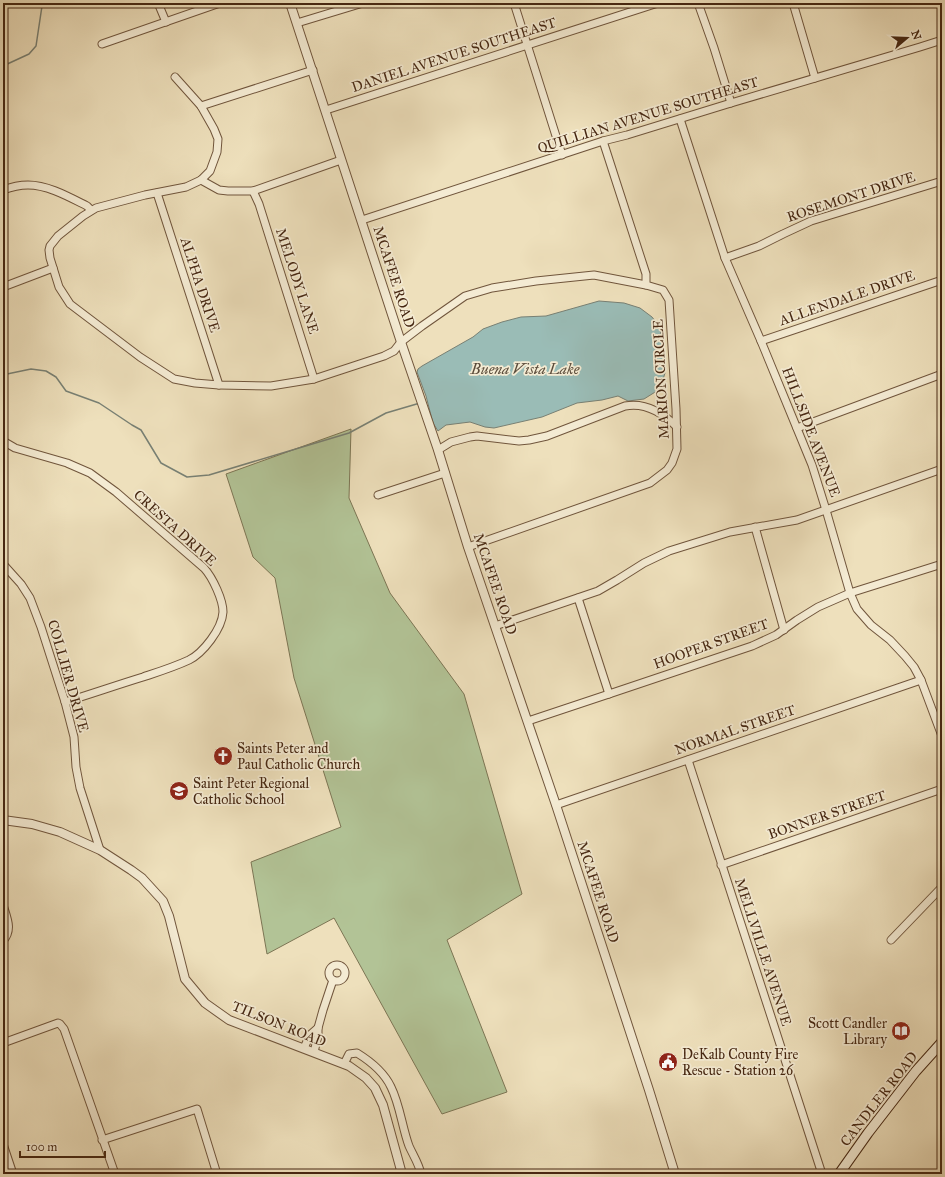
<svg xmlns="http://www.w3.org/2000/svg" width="945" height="1177" font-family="'IM FELL Great Primer',serif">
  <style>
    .green { fill: #b2c396; stroke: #7c7554 }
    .water { fill: #9abcb6; stroke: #788074 }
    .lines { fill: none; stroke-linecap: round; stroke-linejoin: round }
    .stream { stroke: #788074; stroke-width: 1.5 }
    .minor-casing { stroke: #70553c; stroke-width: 9 }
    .tertiary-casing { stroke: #70553c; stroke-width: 10 }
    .secondary-casing { stroke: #462712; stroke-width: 11 }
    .minor { stroke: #f4ebd3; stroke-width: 7 }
    .tertiary { stroke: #f4ebd3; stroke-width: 8 }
    .secondary { stroke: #f4ebd3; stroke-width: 9 }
    .labels { text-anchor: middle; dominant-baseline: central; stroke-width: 3.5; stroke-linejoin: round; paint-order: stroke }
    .street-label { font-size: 14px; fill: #462712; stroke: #f4ebd3 }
    .poi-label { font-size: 14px; fill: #462712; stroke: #f4ebd3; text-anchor: start }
    .water-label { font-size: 15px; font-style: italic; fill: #5b4c3b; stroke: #f4ebd3 }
  </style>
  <rect width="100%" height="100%" fill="#eee0bc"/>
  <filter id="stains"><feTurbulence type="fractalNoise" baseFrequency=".005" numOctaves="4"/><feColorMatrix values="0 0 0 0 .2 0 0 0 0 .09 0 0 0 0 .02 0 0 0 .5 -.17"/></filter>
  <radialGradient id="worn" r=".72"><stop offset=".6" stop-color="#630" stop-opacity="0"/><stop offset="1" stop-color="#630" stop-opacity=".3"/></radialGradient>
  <!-- green -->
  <path class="green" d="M351,429l-2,69 41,95 74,101 58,200 -75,46 60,152 -65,22 -108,-196 -67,36 -16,-92 90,-35 -47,-149 -19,-100 -22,-21 -27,-83z"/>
  <!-- water -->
  <path class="water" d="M599,301l25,2 16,5 12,9 8,10 5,46 -5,16 -16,10 -16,2 -10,-5 -16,4 -25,3 -35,14 -48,11 -9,-1 -15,-5 -24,3 -8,6 -5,-8 -7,-27 -9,-24 1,-3 4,-3 51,-29 10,-8 19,-7 19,-5 25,-1z"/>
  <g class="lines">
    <!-- stream -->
    <g class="stream">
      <path d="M3,66l26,-12 7,-8 6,-40 2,-3"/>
      <path d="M3,373l4,1 24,-5 15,2 10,6 10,14 33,12 33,22 9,5 20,33 26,14 22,-2 140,-42 37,-20 34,-10"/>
    </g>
    <defs>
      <g id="minor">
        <path d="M158,3l8,19"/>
        <path d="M514,3l48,152"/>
        <path d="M698,3l16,45 17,55"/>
        <path d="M793,3l22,75"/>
        <path d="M297,23l66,-20"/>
        <path d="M102,44l118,-41"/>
        <path d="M175,77l26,29 13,23 4,10 -1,13 -7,19 -9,9 -15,7 -41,8 -49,13 -13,8 -25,20 -8,10 -1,4 1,8 9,29 11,17 70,53 34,22 21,4 24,2 52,1 43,-7 70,-23 10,-5 7,-9 21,-16 43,-30 27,-8 44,-7 58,-6 52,10"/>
        <path d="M201,106l112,-36"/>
        <path d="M326,110l332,-107"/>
        <path d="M680,119l45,139 36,83 51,124 14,45 24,83 7,16 14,16 19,15 15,16 9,11 7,13 21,56"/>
        <path d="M201,180l18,10 9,1h25l88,-31"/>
        <path d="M3,190c8,-3 16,-5 25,-5 20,0 41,12 59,21l4,4"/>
        <path d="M253,191l6,13 55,175"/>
        <path d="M157,193l62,192"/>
        <path d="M362,220l241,-79 24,-6 104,-32 189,-56 22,-7"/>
        <path d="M725,258l34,-12 24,-12 28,-13 131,-40"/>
        <path d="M3,287l50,-19"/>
        <path d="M761,341l181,-61"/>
        <path d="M797,428l145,-54"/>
        <path d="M3,441l12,7 52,15 23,10 26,19 88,76c9,10 19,32 19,44 -1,17 -20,41 -34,48 -15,7 -31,12 -46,17 -26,8 -52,17 -78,25"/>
        <path d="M438,450l13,-8 19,-5 7,-1 42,5 10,-1 18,-4 78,-30c20,-4 38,7 52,21"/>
        <path d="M378,495l67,-22"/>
        <path d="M755,527l29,103"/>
        <path d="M468,547l182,-64 17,-13 5,-7 5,-14 -1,-40 -7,-109 -6,-10 -17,-5v-11l-43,-133"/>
        <path d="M3,564l18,20 9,14 11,29 24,75 9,35 2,30 4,21 20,62"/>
        <path d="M578,598l31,96"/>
        <path d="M495,626l103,-35 19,-11 27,-17 25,-12 61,-19 67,-12 145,-51"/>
        <path d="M528,721l81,-27 143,-48 24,-11 21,-15 21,-13 32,-14 92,-29"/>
        <path d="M688,760l134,414"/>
        <path d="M556,805l365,-125"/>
        <path d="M721,865l221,-76"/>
        <path d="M3,905c4,13 10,25 0,36"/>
        <path d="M891,940l51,-53"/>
        <circle cx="337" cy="973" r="8"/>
        <path d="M3,1043l55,-20 2,1 4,5 51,145"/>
        <path d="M304,1048l6,-13 8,-7"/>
        <path d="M314,1052l4,-16v-8l5,-18 10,-30"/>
        <path d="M344,1064l5,-10 8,-1c13,8 27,19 34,34 9,18 11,40 18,59 4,9 10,18 12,28"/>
        <path d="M102,1140l95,-31 20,65"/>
        <path d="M3,1144l10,30"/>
      </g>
      <g id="tertiary">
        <path d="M290,3l111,339 37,108 30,97 88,258 93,285 26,84"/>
        <path d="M3,820l29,4 28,8 40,18 31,20 11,8 21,23 6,15 16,63 20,24 24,17 120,46 17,12 9,10 8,17 19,69"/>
      </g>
      <path id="secondary" d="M839,1174l29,-41 48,-62 26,-29"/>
    </defs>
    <!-- minor casing -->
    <use href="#minor" class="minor-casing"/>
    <!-- tertiary casing -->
    <use href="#tertiary" class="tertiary-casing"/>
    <!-- secondary casing -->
    <use href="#secondary" class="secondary-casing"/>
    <!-- minor -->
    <use href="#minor" class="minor"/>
    <!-- tertiary -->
    <use href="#tertiary" class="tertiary"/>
    <!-- secondary -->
    <use href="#secondary" class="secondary"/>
  </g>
  <!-- icons -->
  <defs>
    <symbol id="church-disc" viewBox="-11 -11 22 22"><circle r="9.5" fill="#8f2418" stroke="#f4ebd3"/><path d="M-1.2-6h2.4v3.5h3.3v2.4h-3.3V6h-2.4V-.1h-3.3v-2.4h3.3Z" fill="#fff"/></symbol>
    <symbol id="school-disc" viewBox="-11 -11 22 22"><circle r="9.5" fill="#8f2418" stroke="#f4ebd3"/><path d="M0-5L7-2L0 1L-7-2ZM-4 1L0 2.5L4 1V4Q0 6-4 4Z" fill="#fff"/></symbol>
    <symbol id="library-disc" viewBox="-11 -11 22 22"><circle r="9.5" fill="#8f2418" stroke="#f4ebd3"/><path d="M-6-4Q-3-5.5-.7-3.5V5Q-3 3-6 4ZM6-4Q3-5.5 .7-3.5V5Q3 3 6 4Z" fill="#fff"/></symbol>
    <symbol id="civic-disc" viewBox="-11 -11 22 22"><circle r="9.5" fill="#8f2418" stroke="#f4ebd3"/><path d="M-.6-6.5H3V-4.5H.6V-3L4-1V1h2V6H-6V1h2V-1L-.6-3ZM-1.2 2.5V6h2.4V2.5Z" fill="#fff"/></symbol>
  </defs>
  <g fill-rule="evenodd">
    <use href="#church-disc" x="212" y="745" width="22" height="22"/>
    <use href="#school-disc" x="168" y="780" width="22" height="22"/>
    <use href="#library-disc" x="890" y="1020" width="22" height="22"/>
    <use href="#civic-disc" x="657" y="1051" width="22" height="22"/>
  </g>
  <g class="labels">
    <!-- street labels -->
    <g class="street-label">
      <text transform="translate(454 55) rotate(-18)">DANIEL AVENUE SOUTHEAST</text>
      <text transform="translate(648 115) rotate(-17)">QUILLIAN AVENUE SOUTHEAST</text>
      <text transform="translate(851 197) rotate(-18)">ROSEMONT DRIVE</text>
      <text transform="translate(394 277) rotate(72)">MCAFEE ROAD</text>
      <text transform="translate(297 281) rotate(72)">MELODY LANE</text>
      <text transform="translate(200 285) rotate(72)">ALPHA DRIVE</text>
      <text transform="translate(847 298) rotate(-19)">ALLENDALE DRIVE</text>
      <text transform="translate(661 379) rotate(-93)">MARION CIRCLE</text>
      <text transform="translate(811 432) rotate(69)">HILLSIDE AVENUE</text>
      <text transform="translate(175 528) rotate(42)">CRESTA DRIVE</text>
      <text transform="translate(495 584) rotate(71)">MCAFEE ROAD</text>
      <text transform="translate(711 644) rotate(-20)">HOOPER STREET</text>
      <text transform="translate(68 676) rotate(74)">COLLIER DRIVE</text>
      <text transform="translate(735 730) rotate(-19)">NORMAL STREET</text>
      <text transform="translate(827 815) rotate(-19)">BONNER STREET</text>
      <text transform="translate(598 892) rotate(72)">MCAFEE ROAD</text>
      <text transform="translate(763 952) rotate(72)">MELLVILLE AVENUE</text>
      <text transform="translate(279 1024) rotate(22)">TILSON ROAD</text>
      <text transform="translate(879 1099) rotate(-52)">CANDLER ROAD</text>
    </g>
    <!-- poi labels -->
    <g class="poi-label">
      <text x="237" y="748">Saints Peter and<tspan x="237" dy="16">Paul Catholic Church</tspan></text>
      <text x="193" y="783">Saint Peter Regional<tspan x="193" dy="16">Catholic School</tspan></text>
      <text x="887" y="1023" text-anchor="end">Scott Candler<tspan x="887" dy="16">Library</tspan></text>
      <text x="682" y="1054">DeKalb County Fire<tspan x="682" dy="16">Rescue - Station 26</tspan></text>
    </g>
    <!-- water labels -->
    <g class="water-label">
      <text x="525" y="369">Buena Vista Lake</text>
    </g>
  </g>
  <!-- margin -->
  <rect width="945" height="1177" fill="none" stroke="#eee0bc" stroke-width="16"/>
  <rect x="4" y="4" width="937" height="1169" fill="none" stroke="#462712" stroke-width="2"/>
  <rect x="8" y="8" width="929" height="1161" fill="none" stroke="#462712"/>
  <!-- north arrow -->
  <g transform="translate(907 38) rotate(71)" stroke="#f4ebd3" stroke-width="3" paint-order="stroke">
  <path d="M0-3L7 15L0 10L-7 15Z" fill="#462712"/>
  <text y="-6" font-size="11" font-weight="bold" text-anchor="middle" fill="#462712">N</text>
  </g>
  <!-- scale -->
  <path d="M20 1151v6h85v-6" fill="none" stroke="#462712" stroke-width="2"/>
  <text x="26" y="1151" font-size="12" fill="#462712" stroke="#f4ebd3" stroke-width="3" paint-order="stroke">100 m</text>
  <rect width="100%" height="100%" filter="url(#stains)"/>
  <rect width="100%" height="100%" fill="url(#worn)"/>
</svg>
